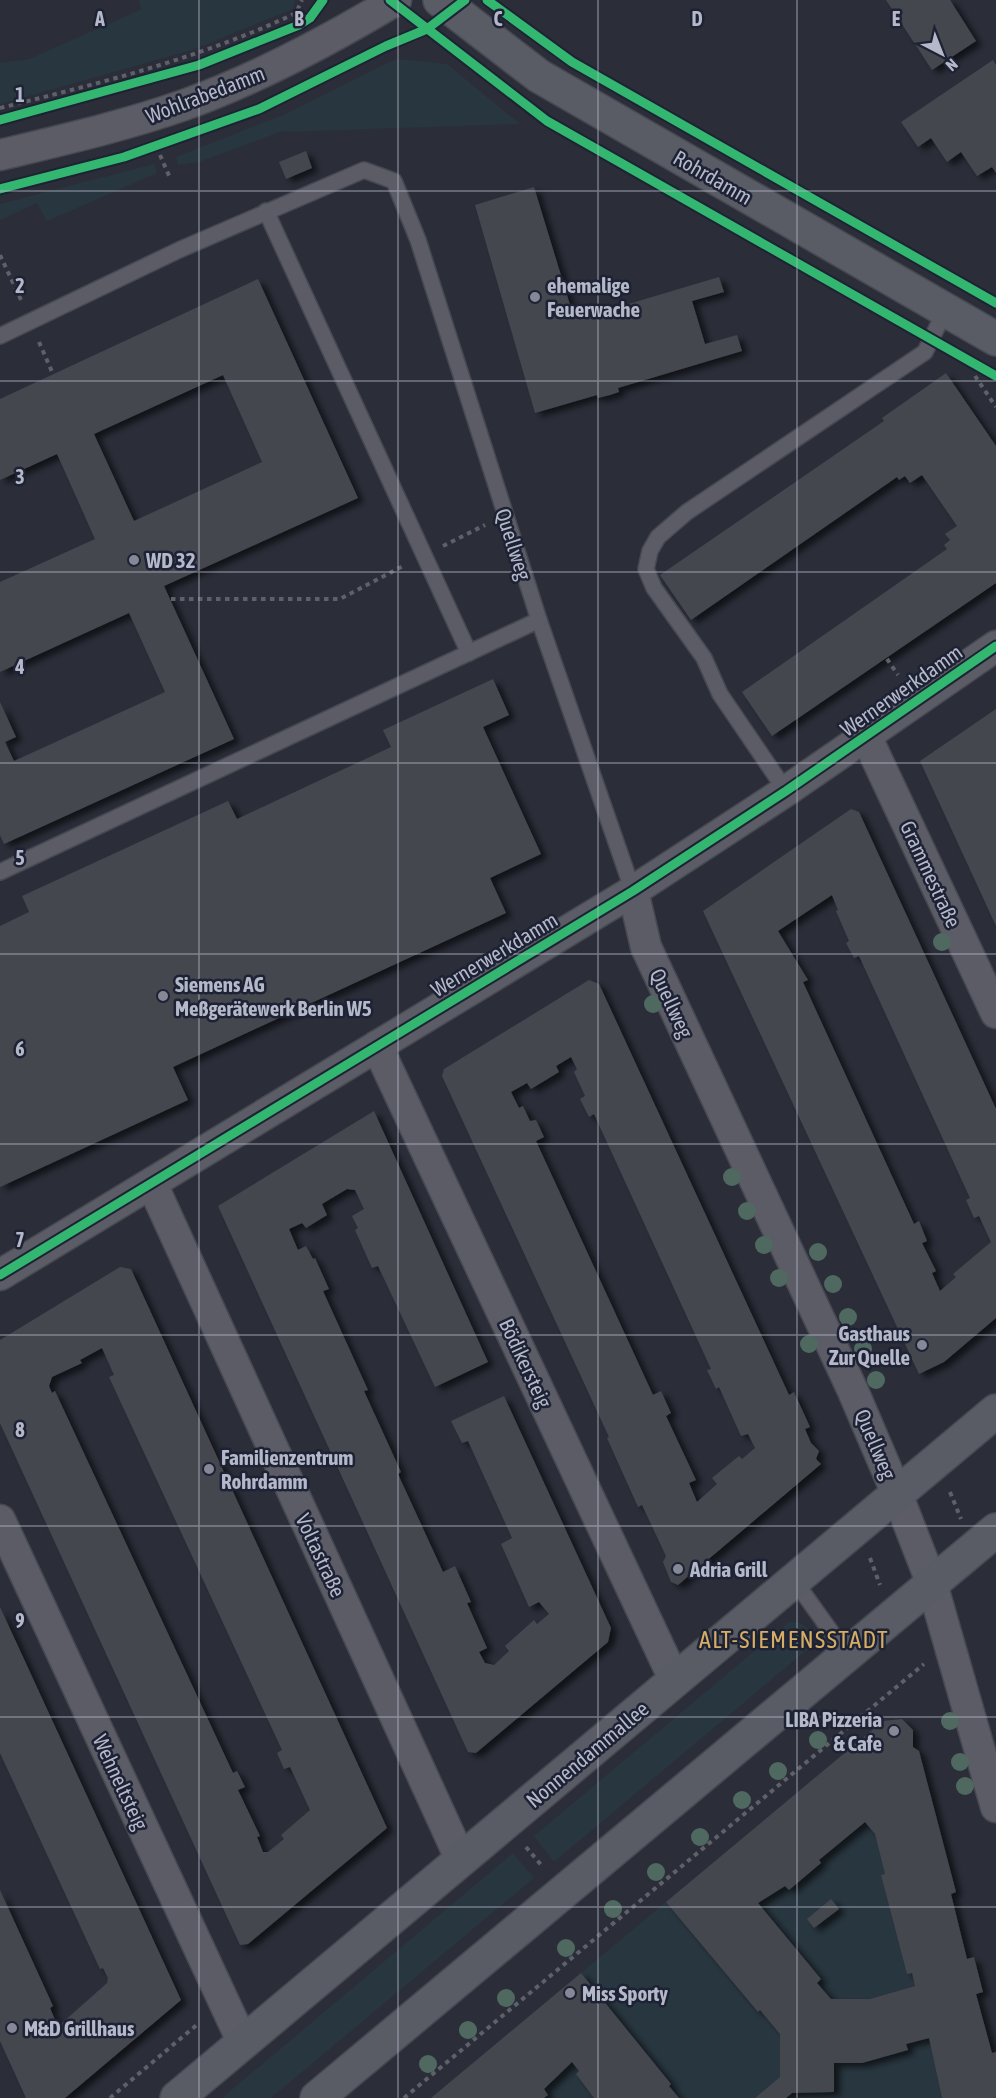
<svg xmlns="http://www.w3.org/2000/svg" width="996" height="2098" font-family="'Asap Condensed',sans-serif">
  <style>
    .green { fill: #28363f }
    .building { fill: #444650; fill-rule: evenodd; filter: url(#shadow) }
    .lines { fill: none; stroke-linecap: round; stroke-linejoin: round }
    .service-casing { stroke: #474952; stroke-width: 18 }
    .minor-casing { stroke: #474952; stroke-width: 33 }
    .secondary-casing { stroke: #474952; stroke-width: 36 }
    .path { stroke: #5e616a; stroke-width: 4; stroke-dasharray: 4.5 4.5; stroke-linecap: butt }
    .service { stroke: #5b5c66; stroke-width: 15 }
    .minor { stroke: #5b5c66; stroke-width: 30 }
    .secondary { stroke: #595b65; stroke-width: 33 }
    .cycleway-casing { stroke: #1d2234; stroke-width: 13 }
    .cycleway { stroke: #33b770; stroke-width: 9 }
    .tree { fill: #4f6960 }
    .grid { fill: none; stroke: #b5b8c9; stroke-width: 1.5; stroke-opacity: 0.55 }
    .poi-dot { fill: #858897; stroke: #1d2234; stroke-width: 2 }
    .labels { text-anchor: middle; dominant-baseline: central; stroke-width: 5; stroke-linejoin: round; paint-order: stroke }
    .street-label { font-size: 21px; fill: #b5b8c9; stroke: #1d2234 }
    .poi-label { font-size: 21px; font-weight: bold; fill: #b5b8c9; stroke: #1d2234; text-anchor: start }
    .quarter-label { font-size: 24px; letter-spacing: 1.5px; fill: #d5ad64; stroke: #1d2234 }
    .grid-label { font-size: 20px; text-anchor: middle; font-weight: bold; fill: #b5b8c9; stroke: #1d2234; stroke-width: 5; stroke-linejoin: round; paint-order: stroke }
  </style>
  <defs>
    <filter id="shadow"><feDropShadow dx="6" dy="4" stdDeviation="3" flood-color="#0009"/></filter>
  </defs>
  <rect width="100%" height="100%" fill="#2b2e39"/>
  <!-- green -->
  <g class="green">
    <path d="M138,0h157l-2,9 -101,41 -192,54v-41l29,-4 113,-50z"/>
    <path d="M396,59l51,5 73,60 -240,8 -81,30 -21,3 -2,-8 112,-44z"/>
    <path d="M154,164l3,9 -110,48 -10,-18 -37,17v-16z"/>
    <path d="M789,1622c14,0 19,4 24,17l-4,9 -255,214 -20,-26z"/>
    <path d="M865,1822l10,12 10,40 -4,1 26,98h5l3,13 -45,13h-39l-14,-16 3,-4 -62,-76 27,-17 4,4 32,-26 -2,-4z"/>
    <path d="M513,1853l21,25 -263,220h-49z"/>
    <path d="M666,1902l91,110 3,-2 20,24v43l-25,21h-76l-10,-12 2,-3 -90,-110z"/>
    <path d="M929,2038l13,60h-156l6,-5 42,-1v-29l46,-6 28,-7 -2,-6z"/>
    <path d="M572,2062l7,9 -3,3 18,24h-50l4,-3 -4,-6z"/>
  </g>
  <!-- building -->
  <g class="building">
    <path d="M886,0h64l26,41 -44,29z"/>
    <path d="M993,60l3,5v108l-4,-6 -15,9 -16,-24 -14,10 -16,-24 -13,9 -17,-25z"/>
    <path d="M306,151l6,17 -26,11 -7,-17z"/>
    <path d="M534,187l40,131 40,-12 1,2 104,-31 5,15 -32,9 13,43 32,-9 5,16 -124,37 1,4 -9,3 -12,3 -1,-3 -62,18 -60,-208z"/>
    <path d="M258,279l100,219 -194,88 70,153 -230,105 -4,-9v-133l16,35 -11,5 9,19 151,-69 -36,-79 -129,59v-90l95,-43 -38,-85 -57,26v-81zM223,375l39,87 -128,59 -40,-87z"/>
    <path d="M946,373l50,73v137l-224,153 -30,-44 205,-143 -3,-4 6,-5 -5,-6 12,-8 -35,-51 -12,8 -5,-7 -6,4 -2,-3 -206,143 -31,-45 224,-154 -2,-3z"/>
    <path d="M493,679l16,36 -26,12 58,127 -51,24 16,35 -333,154 15,33 -188,87v-261l29,-14 -7,-16 206,-95 9,18 154,-72 -8,-17z"/>
    <path d="M996,709v217l-76,-165z"/>
    <path d="M851,809l8,3 137,297v209l-52,44 -25,12 -216,-463zM832,895l6,15 -2,1 13,30 -3,2 8,15 5,-2 111,242 -4,2 8,18 5,-2 12,26 -38,32 3,3 -16,14 -8,-18 4,-2 -14,-28 5,-2 -8,-20 -5,3 -111,-242 5,-2 -30,-49z"/>
    <path d="M589,980l10,4 190,411 5,-3 16,35 -5,2 6,14 8,8 -3,8 5,5 -143,121 -7,-3 -8,-20 3,-6 -24,-51 -4,2 -31,-69 2,-1 -167,-361 2,-7zM571,1057l6,12 -3,3 11,24 -5,3 9,18 5,-3 117,255 -4,1 9,19 3,-2 22,49 7,-2 7,14 -13,11 -3,-3 -27,22 5,6 -20,18 -8,-19 7,-3 -30,-64 5,-3 -10,-22 -8,4 -117,-254 8,-4 -8,-17 -6,1 -7,-15 -4,2 -8,-16 16,-9 4,6 28,-17 -3,-6z"/>
    <path d="M374,1111l114,251 -53,25 -57,-121 -6,2 -17,-38 3,-2 -6,-12 12,-7 -9,-19 -8,-1 -25,15 5,11 -21,13 -4,-5 -13,6 9,21 8,-4 7,13 2,-1 14,31 -6,2 45,99 -4,1 37,81 -3,2 45,98 12,-6 16,36 -4,1 20,45 -8,4 6,11 9,2 15,-14 -4,-5 29,-26 3,4 12,-10 -10,-12 -10,5 -28,-63 11,-6 -44,-97 -6,2 -11,-22 53,-25 107,232 -3,14 -132,111 -8,-1 -250,-546z"/>
    <path d="M120,1267l11,2 256,559 -139,116 -8,1 -240,-522v-83zM102,1348l12,27 -5,2 173,373 -5,3 7,16 6,-2 20,43 -29,25 3,4 -16,13h-5l-6,-15 3,-1 -22,-46 7,-3 -8,-16 -4,2 -178,-382 -3,2 -3,-7 3,-9 30,-14 -2,-3z"/>
    <path d="M0,1607l181,393 -116,98h-39l-26,-57v-151l53,116 -3,2 6,14 5,2 46,-41 1,-5 -5,-10 -3,1 -100,-216z"/>
    <path d="M902,1719l11,11v17l6,4 37,141 -5,2 16,65 7,-2 9,35 -7,2 16,59 4,-1v46h-54l-13,-60 -23,6 2,6 -46,13h-28v29l-42,1 -6,5h-31l25,-21v-43l-20,-24 -2,2 -92,-110 217,-181zM865,1822l10,12 10,40 -4,1 26,99 5,-1 3,13 -45,13h-39l-14,-16 4,-4 -63,-76 27,-17 4,4 32,-27 -2,-3z"/>
    <path d="M831,1899l8,10 -25,19 -7,-9z"/>
    <path d="M581,1973l90,111 -2,2 10,12h-85l-18,-24 3,-3 -7,-9 -28,27 4,6 -4,3h-113z"/>
  </g>
  <g class="lines">
    <defs>
      <g id="service">
        <path d="M266,211l203,442"/>
        <path d="M0,336l179,-86 185,-80 30,11 24,59 121,380 94,271"/>
        <path d="M786,791l-66,-97 -16,-36 -50,-70 -8,-19 4,-18 8,-14 29,-25 238,-160 20,-41"/>
        <path d="M0,872l539,-252"/>
        <path d="M794,1580l53,74"/>
      </g>
      <g id="minor">
        <path d="M0,155c62,-15 124,-29 184,-50 75,-27 144,-64 212,-105"/>
        <path d="M866,736l130,277"/>
        <path d="M633,891l13,56 207,444 44,103 35,90 64,223"/>
        <path d="M377,1046l298,635"/>
        <path d="M152,1184l309,676"/>
        <path d="M0,1275l633,-384 153,-100 210,-145"/>
        <path d="M0,1520l243,523"/>
      </g>
      <g id="secondary">
        <path d="M440,0l99,76 457,263"/>
        <path d="M177,2098l819,-687"/>
        <path d="M317,2098l679,-568"/>
      </g>
    </defs>
    <!-- service casing -->
    <use href="#service" class="service-casing"/>
    <!-- minor casing -->
    <use href="#minor" class="minor-casing"/>
    <!-- secondary casing -->
    <use href="#secondary" class="secondary-casing"/>
    <!-- path -->
    <g class="path">
      <path d="M0,108c101,-25 201,-50 296,-95l6,-13"/>
      <path d="M160,155l10,23"/>
      <path d="M0,255l22,47"/>
      <path d="M39,342l14,32"/>
      <path d="M975,376l21,31"/>
      <path d="M443,546l42,-21"/>
      <path d="M171,599h169l65,-34"/>
      <path d="M887,659l11,16"/>
      <path d="M950,1492l11,27"/>
      <path d="M870,1558l10,27"/>
      <path d="M526,1847l16,19"/>
      <path d="M110,2098l89,-75"/>
      <path d="M404,2098l520,-434"/>
    </g>
    <!-- service -->
    <use href="#service" class="service"/>
    <!-- minor -->
    <use href="#minor" class="minor"/>
    <!-- secondary -->
    <use href="#secondary" class="secondary"/>
    <defs>
      <g id="cycleway">
        <path d="M390,0l157,121 449,255"/>
        <path d="M487,0l85,62 424,241"/>
        <path d="M0,120l199,-55 100,-40 11,-7 13,-18"/>
        <path d="M0,189l124,-32 135,-48 127,-63 41,-17 38,-29"/>
        <path d="M0,1275l633,-384 153,-100 210,-145"/>
      </g>
    </defs>
    <!-- cycleway casing -->
    <use href="#cycleway" class="cycleway-casing"/>
    <!-- cycleway -->
    <use href="#cycleway" class="cycleway"/>
  </g>
  <!-- trees -->
  <g class="tree">
    <circle cx="942" cy="942" r="9"/>
    <circle cx="653" cy="1004" r="9"/>
    <circle cx="732" cy="1177" r="9"/>
    <circle cx="747" cy="1211" r="9"/>
    <circle cx="764" cy="1245" r="9"/>
    <circle cx="818" cy="1252" r="9"/>
    <circle cx="779" cy="1278" r="9"/>
    <circle cx="833" cy="1284" r="9"/>
    <circle cx="848" cy="1317" r="9"/>
    <circle cx="809" cy="1344" r="9"/>
    <circle cx="863" cy="1349" r="9"/>
    <circle cx="876" cy="1380" r="9"/>
    <circle cx="950" cy="1721" r="9"/>
    <circle cx="818" cy="1740" r="9"/>
    <circle cx="960" cy="1762" r="9"/>
    <circle cx="778" cy="1771" r="9"/>
    <circle cx="965" cy="1786" r="9"/>
    <circle cx="742" cy="1800" r="9"/>
    <circle cx="700" cy="1837" r="9"/>
    <circle cx="656" cy="1872" r="9"/>
    <circle cx="613" cy="1909" r="9"/>
    <circle cx="566" cy="1948" r="9"/>
    <circle cx="506" cy="1998" r="9"/>
    <circle cx="468" cy="2030" r="9"/>
    <circle cx="428" cy="2064" r="9"/>
  </g>
  <!-- grid -->
  <path class="grid" d="M199,0v2098M398,0v2098M598,0v2098M797,0v2098M0,191h996M0,381h996M0,572h996M0,763h996M0,954h996M0,1144h996M0,1335h996M0,1526h996M0,1717h996M0,1907h996"/>
  <!-- markers -->
  <g class="poi-dot">
    <circle cx="535" cy="297" r="6"/>
    <circle cx="134" cy="560" r="6"/>
    <circle cx="163" cy="996" r="6"/>
    <circle cx="922" cy="1345" r="6"/>
    <circle cx="209" cy="1469" r="6"/>
    <circle cx="678" cy="1569" r="6"/>
    <circle cx="894" cy="1731" r="6"/>
    <circle cx="570" cy="1993" r="6"/>
    <circle cx="12" cy="2028" r="6"/>
  </g>
  <g class="labels">
    <!-- street labels -->
    <g class="street-label">
      <text transform="translate(205 94) rotate(-21)">Wohlrabedamm</text>
      <text transform="translate(713 177) rotate(30)">Rohrdamm</text>
      <text transform="translate(514 544) rotate(72)">Quellweg</text>
      <text transform="translate(901 690) rotate(-35)">Wernerwerkdamm</text>
      <text transform="translate(931 874) rotate(65)">Grammestraße</text>
      <text transform="translate(494 954) rotate(-31)">Wernerwerkdamm</text>
      <text transform="translate(672 1003) rotate(65)">Quellweg</text>
      <text transform="translate(526 1363) rotate(65)">Bödikersteig</text>
      <text transform="translate(876 1444) rotate(67)">Quellweg</text>
      <text transform="translate(321 1555) rotate(65)">Voltastraße</text>
      <text transform="translate(587 1754) rotate(-40)">Nonnendammallee</text>
      <text transform="translate(121 1782) rotate(65)">Wehneltsteig</text>
    </g>
    <!-- poi labels -->
    <g class="poi-label">
      <text x="547" y="285">ehemalige<tspan x="547" dy="24">Feuerwache</tspan></text>
      <text x="146" y="560">WD 32</text>
      <text x="175" y="984">Siemens AG<tspan x="175" dy="24">Meßgerätewerk Berlin W5</tspan></text>
      <text x="910" y="1333" text-anchor="end">Gasthaus<tspan x="910" dy="24">Zur Quelle</tspan></text>
      <text x="221" y="1457">Familienzentrum<tspan x="221" dy="24">Rohrdamm</tspan></text>
      <text x="690" y="1569">Adria Grill</text>
      <text x="882" y="1719" text-anchor="end">LIBA Pizzeria<tspan x="882" dy="24">&amp; Cafe</tspan></text>
      <text x="582" y="1993">Miss Sporty</text>
      <text x="24" y="2028">M&amp;D Grillhaus</text>
    </g>
    <!-- quarter labels -->
    <g class="quarter-label">
      <text x="794" y="1639">ALT-SIEMENSSTADT</text>
    </g>
  </g>
  <g class="grid-label">
    <text x="100" y="26">A</text>
    <text x="299" y="26">B</text>
    <text x="498" y="26">C</text>
    <text x="697" y="26">D</text>
    <text x="896" y="26">E</text>
    <text x="20" y="102">1</text>
    <text x="20" y="293">2</text>
    <text x="20" y="484">3</text>
    <text x="20" y="674">4</text>
    <text x="20" y="865">5</text>
    <text x="20" y="1056">6</text>
    <text x="20" y="1247">7</text>
    <text x="20" y="1437">8</text>
    <text x="20" y="1628">9</text>
  </g>
  <!-- north arrow -->
  <g transform="translate(942 54) rotate(138)" stroke="#1d2234" stroke-width="4.5" paint-order="stroke">
  <path d="M0-4.5L10 22L0 15L-10 22Z" fill="#b5b8c9"/>
  <text y="-9" font-size="16" font-weight="bold" text-anchor="middle" fill="#b5b8c9">N</text>
  </g>
</svg>
